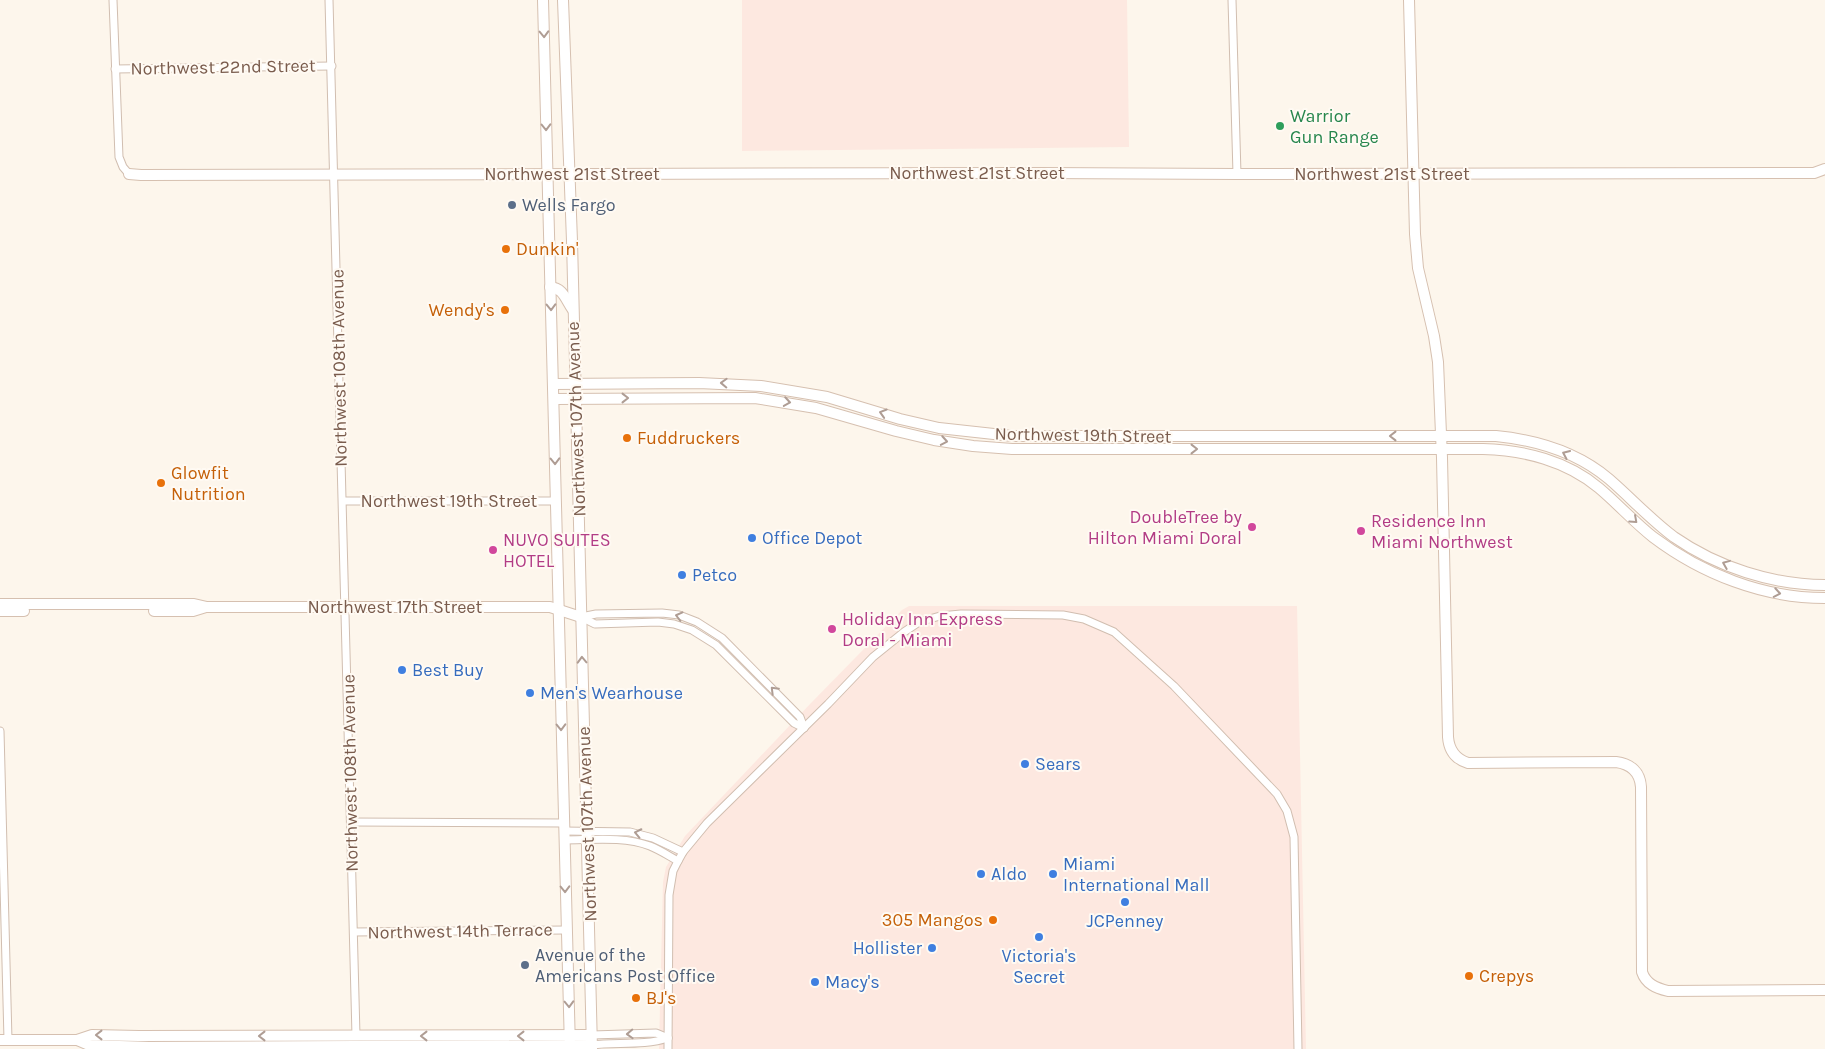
<svg xmlns="http://www.w3.org/2000/svg" width="1825" height="1049" font-family="Karla,sans-serif">
  <style>
    .commercial { fill: #fde8e0 }
    .lines { fill: none; stroke-linecap: round; stroke-linejoin: round }
    .street-casing { stroke: #d1beb0; stroke-width: 9 }
    .secondary-casing { stroke: #d6c0b0; stroke-width: 12 }
    .street { stroke: #fff; stroke-width: 7 }
    .secondary { stroke: #fff; stroke-width: 10 }
    .oneway { stroke: #af9d94 }
    .leisure-dot { fill: #2e9e5b; stroke: #fffaf3; stroke-width: 2 }
    .service-dot { fill: #5c6f8a; stroke: #fffaf3; stroke-width: 2 }
    .food-dot { fill: #e8710a; stroke: #fffaf3; stroke-width: 2 }
    .hotel-dot { fill: #d1479c; stroke: #fffaf3; stroke-width: 2 }
    .shop-dot { fill: #3f7fe0; stroke: #fffaf3; stroke-width: 2 }
    .labels { text-anchor: middle; dominant-baseline: central; stroke-width: 4; stroke-linejoin: round; paint-order: stroke }
    .street-label { font-size: 18px; fill: #7a5c4d; stroke: #fffaf3 }
    .leisure-label { font-size: 18px; fill: #27864d; stroke: #fffaf3; text-anchor: start }
    .service-label { font-size: 18px; fill: #4e5e75; stroke: #fffaf3; text-anchor: start }
    .food-label { font-size: 18px; fill: #c56008; stroke: #fffaf3; text-anchor: start }
    .hotel-label { font-size: 18px; fill: #b23c85; stroke: #fffaf3; text-anchor: start }
    .shop-label { font-size: 18px; fill: #366cbe; stroke: #fffaf3; text-anchor: start }
  </style>
  <rect width="100%" height="100%" fill="#fdf6ec"/>
  <!-- commercial -->
  <g class="commercial">
    <path d="M742,0h385l2,147 -387,4z"/>
    <path d="M909,606h388l9,443h-647l4,-167 3,-15 19,-31 126,-133 91,-93z"/>
  </g>
  <g class="lines">
    <defs>
      <g id="street">
        <path d="M113,0l6,157 4,10 6,7"/>
        <path d="M329,0l27,1036"/>
        <path d="M1232,0l5,174"/>
        <path d="M115,69l217,-3"/>
        <path d="M343,501h213"/>
        <path d="M581,617l15,-3 66,-1 17,2 18,7 25,16 78,79 4,11"/>
        <path d="M581,617l14,7 63,-2 16,2 18,6 24,15 78,78 10,5"/>
        <path d="M0,731l8,309"/>
        <path d="M351,822l213,1"/>
        <path d="M564,831l66,1 23,6 30,14"/>
        <path d="M564,840c28,0 59,-4 86,6 10,4 19,10 28,15"/>
        <path d="M354,932l212,-2"/>
        <path d="M592,1035l64,-2 12,5"/>
        <path d="M592,1045c25,-3 52,1 76,-7"/>
        <path d="M668,1049l1,-154 4,-24 5,-10 5,-9 24,-29 121,-119 45,-47 31,-25 15,-10 21,-6 21,-2 102,1 21,4 30,13 60,54 103,108 10,17 7,26 4,212"/>
      </g>
      <g id="secondary">
        <path d="M543,0l27,1049"/>
        <path d="M563,0l9,241 20,808"/>
        <path d="M1409,0l6,234 3,34 16,68 4,26 4,96 6,279c1,13 7,22 20,26l148,-1c15,2 24,10 25,25l1,185c4,12 14,16 26,19l157,-1"/>
        <path d="M129,174l12,1 901,-2 195,1 577,-1 11,-4"/>
        <path d="M550,287c14,1 16,14 23,23"/>
        <path d="M553,384l146,-1 62,3 66,11 73,22 39,9 73,8h484c41,4 81,16 113,43 22,19 42,41 65,58 43,30 99,48 151,48"/>
        <path d="M554,399l201,-1 61,10 80,23 38,9 39,6 39,3h471c41,1 84,12 116,39 19,16 35,34 54,49 49,37 110,61 172,61"/>
        <path d="M0,604h194l13,3h343l31,10"/>
        <path d="M0,611h24"/>
        <path d="M154,611h39l13,-4"/>
        <path d="M0,1040h77l15,-5 47,1 453,-1"/>
        <path d="M77,1040l12,5 60,2 443,-2"/>
      </g>
    </defs>
    <!-- street casing -->
    <use href="#street" class="street-casing"/>
    <!-- secondary casing -->
    <use href="#secondary" class="secondary-casing"/>
    <!-- street -->
    <use href="#street" class="street"/>
    <!-- secondary -->
    <use href="#secondary" class="secondary"/>
  </g>
  <!-- one-way arrows -->
  <defs><path id="oneway-chevron" d="M-2-3.5L2.5 0L-2 3.5" fill="none" stroke-width="1.6" stroke-linecap="round" stroke-linejoin="round" transform="scale(1.25)"/></defs>
  <g class="oneway">
    <use href="#oneway-chevron" transform="translate(544 34) rotate(88)"/>
    <use href="#oneway-chevron" transform="translate(546 127) rotate(89)"/>
    <use href="#oneway-chevron" transform="translate(551 307) rotate(89)"/>
    <use href="#oneway-chevron" transform="translate(724 383) rotate(-178)"/>
    <use href="#oneway-chevron" transform="translate(625 398)"/>
    <use href="#oneway-chevron" transform="translate(787 402) rotate(9)"/>
    <use href="#oneway-chevron" transform="translate(883 413) rotate(-163)"/>
    <use href="#oneway-chevron" transform="translate(1393 436) rotate(-180)"/>
    <use href="#oneway-chevron" transform="translate(944 441) rotate(10)"/>
    <use href="#oneway-chevron" transform="translate(1194 449)"/>
    <use href="#oneway-chevron" transform="translate(1566 454) rotate(-156)"/>
    <use href="#oneway-chevron" transform="translate(555 461) rotate(89)"/>
    <use href="#oneway-chevron" transform="translate(1634 520) rotate(42)"/>
    <use href="#oneway-chevron" transform="translate(1726 564) rotate(-158)"/>
    <use href="#oneway-chevron" transform="translate(1777 593) rotate(10)"/>
    <use href="#oneway-chevron" transform="translate(679 616) rotate(-166)"/>
    <use href="#oneway-chevron" transform="translate(582 660) rotate(-92)"/>
    <use href="#oneway-chevron" transform="translate(774 690) rotate(-135)"/>
    <use href="#oneway-chevron" transform="translate(561 727) rotate(89)"/>
    <use href="#oneway-chevron" transform="translate(638 833) rotate(-168)"/>
    <use href="#oneway-chevron" transform="translate(565 889) rotate(89)"/>
    <use href="#oneway-chevron" transform="translate(569 1004) rotate(88)"/>
    <use href="#oneway-chevron" transform="translate(630 1034) rotate(178)"/>
    <use href="#oneway-chevron" transform="translate(99 1035) rotate(180)"/>
    <use href="#oneway-chevron" transform="translate(262 1036) rotate(180)"/>
    <use href="#oneway-chevron" transform="translate(424 1036) rotate(180)"/>
    <use href="#oneway-chevron" transform="translate(521 1036) rotate(180)"/>
  </g>
  <!-- markers -->
  <circle class="leisure-dot" cx="1280" cy="126" r="5"/>
  <g class="service-dot">
    <circle cx="512" cy="205" r="5"/>
    <circle cx="525" cy="965" r="5"/>
  </g>
  <g class="food-dot">
    <circle cx="506" cy="249" r="5"/>
    <circle cx="505" cy="310" r="5"/>
    <circle cx="627" cy="438" r="5"/>
    <circle cx="161" cy="483" r="5"/>
    <circle cx="993" cy="920" r="5"/>
    <circle cx="1469" cy="976" r="5"/>
    <circle cx="636" cy="998" r="5"/>
  </g>
  <g class="hotel-dot">
    <circle cx="1252" cy="527" r="5"/>
    <circle cx="1361" cy="531" r="5"/>
    <circle cx="493" cy="550" r="5"/>
    <circle cx="832" cy="629" r="5"/>
  </g>
  <g class="shop-dot">
    <circle cx="752" cy="538" r="5"/>
    <circle cx="682" cy="575" r="5"/>
    <circle cx="402" cy="670" r="5"/>
    <circle cx="530" cy="693" r="5"/>
    <circle cx="1025" cy="764" r="5"/>
    <circle cx="981" cy="874" r="5"/>
    <circle cx="1053" cy="874" r="5"/>
    <circle cx="1125" cy="902" r="5"/>
    <circle cx="1039" cy="937" r="5"/>
    <circle cx="932" cy="948" r="5"/>
    <circle cx="815" cy="982" r="5"/>
  </g>
  <g class="labels">
    <!-- street labels -->
    <g class="street-label">
      <text transform="translate(223 67) rotate(-1)">Northwest 22nd Street</text>
      <text x="977" y="173">Northwest 21st Street</text>
      <text x="572" y="174">Northwest 21st Street</text>
      <text x="1382" y="174">Northwest 21st Street</text>
      <text transform="translate(339 368) rotate(-91)">Northwest 108th Avenue</text>
      <text transform="translate(576 419) rotate(-92)">Northwest 107th Avenue</text>
      <text transform="translate(1083 435) rotate(1)">Northwest 19th Street</text>
      <text x="449" y="501">Northwest 19th Street</text>
      <text x="395" y="607">Northwest 17th Street</text>
      <text transform="translate(350 773) rotate(-91)">Northwest 108th Avenue</text>
      <text transform="translate(587 824) rotate(-92)">Northwest 107th Avenue</text>
      <text transform="translate(460 931) rotate(-1)">Northwest 14th Terrace</text>
    </g>
    <!-- leisure labels -->
    <g class="leisure-label">
      <text x="1290" y="116">Warrior<tspan x="1290" dy="21">Gun Range</tspan></text>
    </g>
    <!-- service labels -->
    <g class="service-label">
      <text x="522" y="205">Wells Fargo</text>
      <text x="535" y="955">Avenue of the<tspan x="535" dy="21">Americans Post Office</tspan></text>
    </g>
    <!-- food labels -->
    <g class="food-label">
      <text x="516" y="249">Dunkin'</text>
      <text x="495" y="310" text-anchor="end">Wendy's</text>
      <text x="637" y="438">Fuddruckers</text>
      <text x="171" y="473">Glowfit<tspan x="171" dy="21">Nutrition</tspan></text>
      <text x="983" y="920" text-anchor="end">305 Mangos</text>
      <text x="1479" y="976">Crepys</text>
      <text x="646" y="998">BJ's</text>
    </g>
    <!-- hotel labels -->
    <g class="hotel-label">
      <text x="1242" y="517" text-anchor="end">DoubleTree by<tspan x="1242" dy="21">Hilton Miami Doral</tspan></text>
      <text x="1371" y="521">Residence Inn<tspan x="1371" dy="21">Miami Northwest</tspan></text>
      <text x="503" y="540">NUVO SUITES<tspan x="503" dy="21">HOTEL</tspan></text>
      <text x="842" y="619">Holiday Inn Express<tspan x="842" dy="21">Doral - Miami</tspan></text>
    </g>
    <!-- shop labels -->
    <g class="shop-label">
      <text x="762" y="538">Office Depot</text>
      <text x="692" y="575">Petco</text>
      <text x="412" y="670">Best Buy</text>
      <text x="540" y="693">Men's Wearhouse</text>
      <text x="1035" y="764">Sears</text>
      <text x="1063" y="864">Miami<tspan x="1063" dy="21">International Mall</tspan></text>
      <text x="991" y="874">Aldo</text>
      <text x="1125" y="921" text-anchor="middle">JCPenney</text>
      <text x="922" y="948" text-anchor="end">Hollister</text>
      <text x="1039" y="956" text-anchor="middle">Victoria's<tspan x="1039" dy="21">Secret</tspan></text>
      <text x="825" y="982">Macy's</text>
    </g>
  </g>
</svg>
